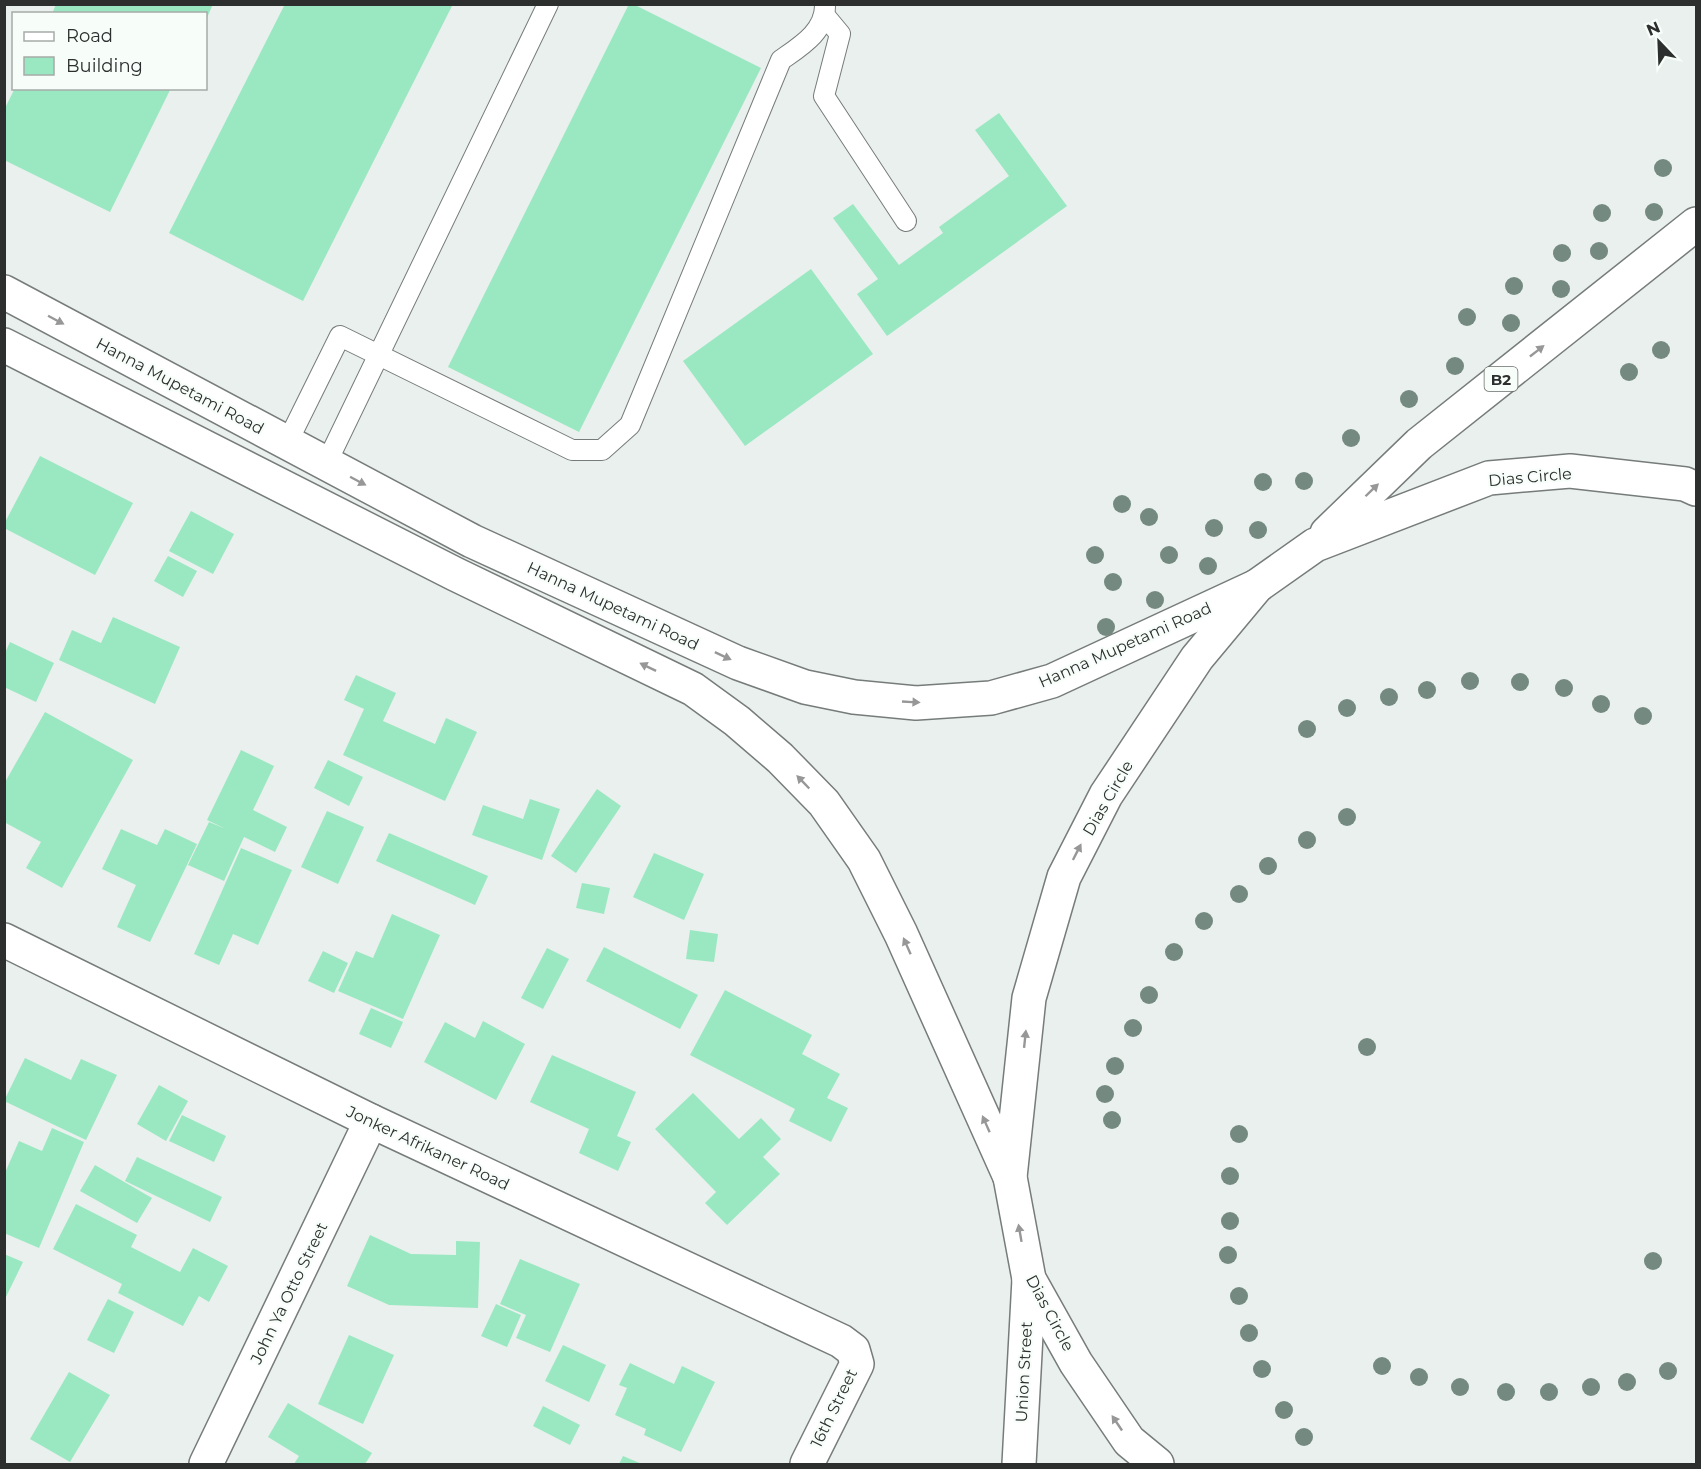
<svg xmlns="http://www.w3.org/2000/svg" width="1701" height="1469" font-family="Montserrat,sans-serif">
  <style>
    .building { fill: #9ae8c1 }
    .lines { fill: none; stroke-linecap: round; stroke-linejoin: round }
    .lane-casing { stroke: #767c79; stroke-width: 22 }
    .street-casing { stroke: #767c79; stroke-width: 36 }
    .secondary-casing { stroke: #767c79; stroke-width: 36 }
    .highway-casing { stroke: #767c79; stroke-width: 36 }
    .lane { stroke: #fff; stroke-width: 20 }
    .street { stroke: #fff; stroke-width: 33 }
    .secondary { stroke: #fff; stroke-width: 33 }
    .highway { stroke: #fff; stroke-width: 33 }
    .tree { fill: #748a80 }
    .oneway { fill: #969796 }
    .labels { text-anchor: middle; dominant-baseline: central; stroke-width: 4.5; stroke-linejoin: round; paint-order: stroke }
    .shield { fill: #f7fefa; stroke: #6a6d6b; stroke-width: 1.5 }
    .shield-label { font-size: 15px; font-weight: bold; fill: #2d2f2e }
    .street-label { font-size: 16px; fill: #2d2f2e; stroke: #f7fefa }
  </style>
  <rect width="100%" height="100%" fill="#eaf0ed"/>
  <!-- building -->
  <g class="building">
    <path d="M56,4h157l-7,16v-6h-154z"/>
    <path d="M285,4h168l-150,297 -134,-68z"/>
    <path d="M629,4h4l128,64 -182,364 -131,-65z"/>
    <path d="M15,88h156l-61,124 -106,-52v-50z"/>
    <path d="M999,113l68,93 -180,130 -30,-42 21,-15 -45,-61 20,-14 46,61 44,-32 -4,-6 70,-51 -34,-46z"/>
    <path d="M811,269l62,85 -128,92 -62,-85z"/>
    <path d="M40,456l93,47 -38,72 -91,-47v-4z"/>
    <path d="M191,511l43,23 -21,40 -44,-23z"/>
    <path d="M168,556l29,15 -14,26 -29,-16z"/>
    <path d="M113,617l67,30 -25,57 -96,-44 13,-30 29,13z"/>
    <path d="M10,642l44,21 -18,39 -32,-15v-32z"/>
    <path d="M356,675l40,18 -13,28 52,23 11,-26 31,14 -32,69 -102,-46 21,-46 -20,-9z"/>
    <path d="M45,712l88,48 -71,128 -36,-20 15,-26 -37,-20v-38z"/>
    <path d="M241,750l33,16 -21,44 34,17 -12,25 -31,-15 -20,44 -36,-16 21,-43 17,7 -19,-9z"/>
    <path d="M328,760l35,17 -14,29 -35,-18z"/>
    <path d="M597,789l24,17 -45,67 -25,-17z"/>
    <path d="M530,799l30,10 -18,51 -70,-25 11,-30 40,14z"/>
    <path d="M327,811l37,16 -26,57 -37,-17z"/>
    <path d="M121,829l36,16 8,-16 32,15 -47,98 -33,-15 19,-42 -34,-16z"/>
    <path d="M389,833l99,43 -13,29 -99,-44z"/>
    <path d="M241,848l51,22 -34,75 -25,-11 -14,31 -25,-11z"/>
    <path d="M654,853l50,21 -20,46 -51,-23z"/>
    <path d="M582,883l28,5 -6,26 -28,-6z"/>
    <path d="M392,914l48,21 -37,84 -65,-28 18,-40 17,7z"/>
    <path d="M690,930l28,4 -4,28 -28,-3z"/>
    <path d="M604,947l94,48 -18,34 -94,-48z"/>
    <path d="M547,948l22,11 -26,50 -22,-11z"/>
    <path d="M323,951l25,12 -14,30 -26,-12z"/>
    <path d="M725,990l87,45 -10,19 38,20 -13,24 21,10 -17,34 -42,-21 6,-12 -105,-54z"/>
    <path d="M371,1008l32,14 -12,26 -32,-14z"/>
    <path d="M483,1021l42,23 -29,56 -72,-38 21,-40 30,16z"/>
    <path d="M552,1055l84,37 -19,44 14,6 -13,29 -39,-18 10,-24 -59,-27z"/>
    <path d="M25,1058l46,22 10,-21 36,16 -31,65 -82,-39z"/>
    <path d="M159,1085l29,16 -22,40 -29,-17z"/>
    <path d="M693,1093l46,46 22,-21 20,21 -18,18 17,17 -53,51 -22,-22 11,-11 -61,-63z"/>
    <path d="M182,1115l44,21 -12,26 -45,-21z"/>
    <path d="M52,1128l32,14 -45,106 -35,-15v-58l15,-34 23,10z"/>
    <path d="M137,1157l85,40 -12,25 -85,-41z"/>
    <path d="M95,1165l57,33 -15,25 -57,-32z"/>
    <path d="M76,1204l61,31 -6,12 49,25 13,-24 35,18 -19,36 -10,-6 -16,30 -65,-33 4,-9 -69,-35z"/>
    <path d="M370,1235l41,19 45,1v-14l24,1 -2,66 -89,-3 -42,-19z"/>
    <path d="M4,1254l19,8 -19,39z"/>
    <path d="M520,1259l60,25 -30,68 -34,-14 10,-23 -26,-11z"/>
    <path d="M108,1299l26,13 -20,41 -27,-13z"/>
    <path d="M496,1304l25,11 -14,32 -26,-11z"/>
    <path d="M349,1335l45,20 -31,69 -45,-20z"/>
    <path d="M563,1345l43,20 -17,37 -44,-21z"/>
    <path d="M630,1363l44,21 8,-18 33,16 -34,70 -37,-17 2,-6 -31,-14 12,-27 -8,-3z"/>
    <path d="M69,1372l41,23 -40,67 -40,-23z"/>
    <path d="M288,1403l84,50 -7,11h-71l5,-8 -31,-19z"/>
    <path d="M543,1406l37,19 -10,20 -37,-19z"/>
    <path d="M623,1456l19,8h-23z"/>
  </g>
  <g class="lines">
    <defs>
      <g id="lane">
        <path d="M825,16l15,18 -16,62 82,125"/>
        <path d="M287,443l53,-107 232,114h30l28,-25 151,-365c20,-14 45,-29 44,-56"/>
        <path d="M326,464l222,-460"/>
      </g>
      <g id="street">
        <path d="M4,940l367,181 470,220 12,9 4,14 -50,100"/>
        <path d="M206,1464l165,-343"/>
      </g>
      <g id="secondary">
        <path d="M4,292l468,249 266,122 67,24 49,10 62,6 75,-5 61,-17 205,-95"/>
        <path d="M4,345l451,229 238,115 44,32 43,37 44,45 40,57 37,74 109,243"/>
        <path d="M1019,1464l10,-185"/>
      </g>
      <g id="highway">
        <path d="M1327,533l92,-89 277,-220"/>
        <path d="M1157,1464l-28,-23 -53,-78 -47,-84 -19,-102 19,-179 35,-121 42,-82 91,-137 60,-72 58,-41 174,-67 81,-7 115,13 11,5"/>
      </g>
    </defs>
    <!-- lane casing -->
    <use href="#lane" class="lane-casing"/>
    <!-- street casing -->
    <use href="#street" class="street-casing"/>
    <!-- secondary casing -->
    <use href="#secondary" class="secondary-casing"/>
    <!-- highway casing -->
    <use href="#highway" class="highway-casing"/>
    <!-- lane -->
    <use href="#lane" class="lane"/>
    <!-- street -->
    <use href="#street" class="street"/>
    <!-- secondary -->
    <use href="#secondary" class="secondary"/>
    <!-- highway -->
    <use href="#highway" class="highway"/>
  </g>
  <!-- trees -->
  <g class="tree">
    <circle cx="1663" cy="168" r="9"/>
    <circle cx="1654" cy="212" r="9"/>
    <circle cx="1602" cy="213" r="9"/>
    <circle cx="1599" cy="251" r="9"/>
    <circle cx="1562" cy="253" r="9"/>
    <circle cx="1514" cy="286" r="9"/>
    <circle cx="1561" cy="289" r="9"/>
    <circle cx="1467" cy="317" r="9"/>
    <circle cx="1511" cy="323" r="9"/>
    <circle cx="1661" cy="350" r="9"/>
    <circle cx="1455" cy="366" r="9"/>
    <circle cx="1629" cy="372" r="9"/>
    <circle cx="1409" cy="399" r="9"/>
    <circle cx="1351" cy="438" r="9"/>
    <circle cx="1304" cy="481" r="9"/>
    <circle cx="1263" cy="482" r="9"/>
    <circle cx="1122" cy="504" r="9"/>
    <circle cx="1149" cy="517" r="9"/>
    <circle cx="1214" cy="528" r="9"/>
    <circle cx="1258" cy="530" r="9"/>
    <circle cx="1095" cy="555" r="9"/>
    <circle cx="1169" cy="555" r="9"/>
    <circle cx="1208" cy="566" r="9"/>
    <circle cx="1113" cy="582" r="9"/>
    <circle cx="1155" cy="600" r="9"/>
    <circle cx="1106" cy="627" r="9"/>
    <circle cx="1470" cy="681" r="9"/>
    <circle cx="1520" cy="682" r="9"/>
    <circle cx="1564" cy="688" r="9"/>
    <circle cx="1427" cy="690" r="9"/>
    <circle cx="1389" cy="697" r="9"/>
    <circle cx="1601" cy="704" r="9"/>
    <circle cx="1347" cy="708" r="9"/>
    <circle cx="1643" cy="716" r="9"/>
    <circle cx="1307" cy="729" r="9"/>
    <circle cx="1347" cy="817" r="9"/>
    <circle cx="1307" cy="840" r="9"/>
    <circle cx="1268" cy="866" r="9"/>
    <circle cx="1239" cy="894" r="9"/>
    <circle cx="1204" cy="921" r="9"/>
    <circle cx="1174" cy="952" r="9"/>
    <circle cx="1149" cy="995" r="9"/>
    <circle cx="1133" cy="1028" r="9"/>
    <circle cx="1367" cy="1047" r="9"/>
    <circle cx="1115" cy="1066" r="9"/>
    <circle cx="1105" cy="1094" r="9"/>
    <circle cx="1112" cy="1120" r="9"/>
    <circle cx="1239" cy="1134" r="9"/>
    <circle cx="1230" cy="1176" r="9"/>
    <circle cx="1230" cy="1221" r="9"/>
    <circle cx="1228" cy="1255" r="9"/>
    <circle cx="1653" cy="1261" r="9"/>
    <circle cx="1239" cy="1296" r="9"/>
    <circle cx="1249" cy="1333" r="9"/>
    <circle cx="1382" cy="1366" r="9"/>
    <circle cx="1262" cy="1369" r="9"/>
    <circle cx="1668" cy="1371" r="9"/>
    <circle cx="1419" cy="1377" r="9"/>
    <circle cx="1627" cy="1382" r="9"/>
    <circle cx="1460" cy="1387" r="9"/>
    <circle cx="1591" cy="1387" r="9"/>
    <circle cx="1506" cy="1392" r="9"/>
    <circle cx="1549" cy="1392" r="9"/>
    <circle cx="1284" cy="1410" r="9"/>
    <circle cx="1304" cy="1437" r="9"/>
  </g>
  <!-- one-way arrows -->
  <defs><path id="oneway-solid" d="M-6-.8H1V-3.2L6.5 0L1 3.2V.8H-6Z" transform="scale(1.5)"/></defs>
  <g class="oneway">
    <use href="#oneway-solid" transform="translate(56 320) rotate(28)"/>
    <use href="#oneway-solid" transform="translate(1537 351) rotate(-38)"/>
    <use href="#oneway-solid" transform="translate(358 481) rotate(28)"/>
    <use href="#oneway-solid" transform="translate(1372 490) rotate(-44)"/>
    <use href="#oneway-solid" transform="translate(723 656) rotate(25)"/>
    <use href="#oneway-solid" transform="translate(648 667) rotate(-154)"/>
    <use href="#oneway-solid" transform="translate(911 702) rotate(3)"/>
    <use href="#oneway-solid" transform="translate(803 782) rotate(-134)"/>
    <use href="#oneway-solid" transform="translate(1077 852) rotate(-63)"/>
    <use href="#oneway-solid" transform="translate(907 946) rotate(-114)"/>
    <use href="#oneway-solid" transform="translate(1025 1039) rotate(-84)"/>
    <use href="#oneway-solid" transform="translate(986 1124) rotate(-114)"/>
    <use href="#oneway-solid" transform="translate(1020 1233) rotate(-100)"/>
    <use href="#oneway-solid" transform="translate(1117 1423) rotate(-124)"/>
  </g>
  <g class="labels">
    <!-- shield labels -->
    <rect class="shield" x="1484.5" y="367" width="33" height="24" rx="4.5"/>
    <g class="shield-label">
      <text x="1501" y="379">B2</text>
    </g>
    <!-- street labels -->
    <g class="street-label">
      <text transform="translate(180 386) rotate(28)">Hanna Mupetami Road</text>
      <text transform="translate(1530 477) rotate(-5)">Dias Circle</text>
      <text transform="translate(613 606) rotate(25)">Hanna Mupetami Road</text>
      <text transform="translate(1125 645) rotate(-24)">Hanna Mupetami Road</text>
      <text transform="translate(1108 798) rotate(-60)">Dias Circle</text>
      <text transform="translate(428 1148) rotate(25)">Jonker Afrikaner Road</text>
      <text transform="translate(289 1293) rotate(-64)">John Ya Otto Street</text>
      <text transform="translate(1050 1313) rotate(62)">Dias Circle</text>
      <text transform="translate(1024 1372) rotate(-87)">Union Street</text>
      <text transform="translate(834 1408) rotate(-64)">16th Street</text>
    </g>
  </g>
  <!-- border -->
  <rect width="1701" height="1469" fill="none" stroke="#2d2f2e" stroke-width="12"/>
  <!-- legend -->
  <rect x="12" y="12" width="195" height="78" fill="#f7fefa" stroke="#a6aba8" stroke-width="1.5"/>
  <rect x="24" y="32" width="30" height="9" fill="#ffffff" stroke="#a6aba8" stroke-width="1.5"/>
  <text x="66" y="42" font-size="18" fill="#2d2f2e">Road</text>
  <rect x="24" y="57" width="30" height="18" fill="#9ae8c1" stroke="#a6aba8" stroke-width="1.5"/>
  <text x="66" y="72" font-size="18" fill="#2d2f2e">Building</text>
  <!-- north arrow -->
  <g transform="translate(1659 42) rotate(337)" stroke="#f7fefa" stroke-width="4.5" paint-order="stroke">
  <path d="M0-4.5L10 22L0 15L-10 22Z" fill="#2d2f2e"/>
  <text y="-9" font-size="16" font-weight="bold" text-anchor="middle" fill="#2d2f2e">N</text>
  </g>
</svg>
